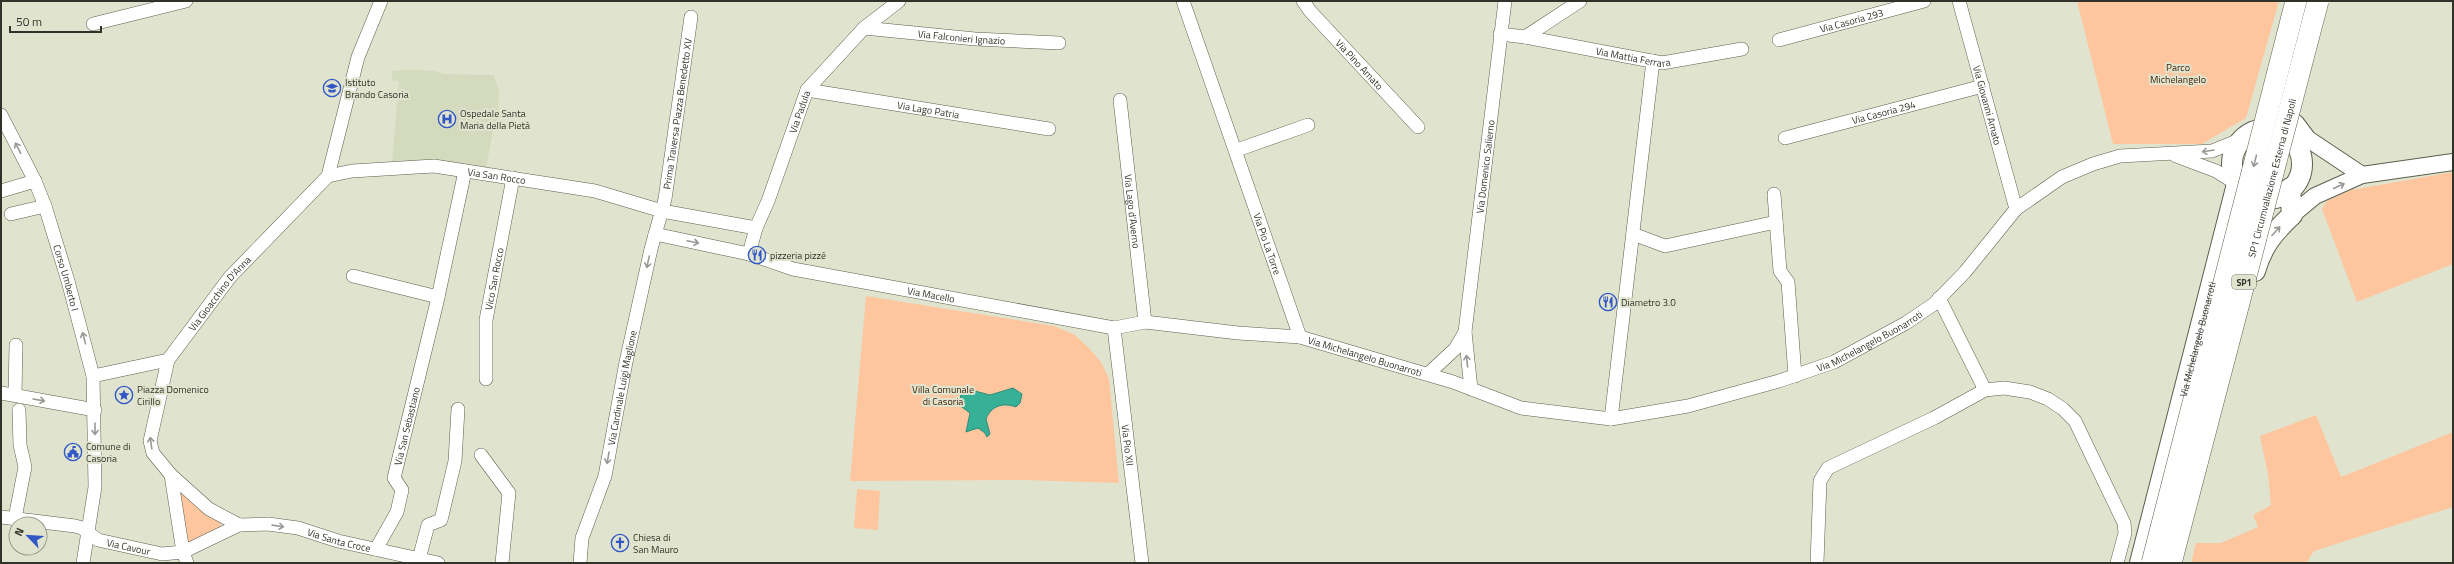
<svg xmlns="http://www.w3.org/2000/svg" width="2454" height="564" font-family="'Titillium Web',sans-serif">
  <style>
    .built { fill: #d4dabd }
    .green { fill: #fec69f }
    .water { fill: #36b097; stroke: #348a76 }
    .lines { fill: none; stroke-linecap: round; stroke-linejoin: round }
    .minor-casing { stroke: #5c5f4d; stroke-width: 14 }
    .tertiary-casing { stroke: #5c5f4d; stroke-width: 18 }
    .primary-casing { stroke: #5c5f4d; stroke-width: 22 }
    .minor { stroke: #fff; stroke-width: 13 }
    .tertiary { stroke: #fff; stroke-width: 16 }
    .primary { stroke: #fff; stroke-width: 20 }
    .trunk-bridge-casing { stroke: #5c5f4d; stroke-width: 22; stroke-linecap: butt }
    .trunk-bridge { stroke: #fff; stroke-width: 21 }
    .oneway { stroke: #989994 }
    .labels { text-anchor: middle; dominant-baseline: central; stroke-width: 4; stroke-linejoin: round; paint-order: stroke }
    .shield { fill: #e0e4ce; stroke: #66685b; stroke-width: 1 }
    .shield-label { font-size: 9px; font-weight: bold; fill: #31332a }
    .street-label { font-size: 10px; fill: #31332a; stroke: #e0e4ce }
    .park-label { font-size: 10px; fill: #40220b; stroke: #e0e4ce }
    .poi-label { font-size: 10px; fill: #31332a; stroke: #e0e4ce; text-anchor: start }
  </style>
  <rect width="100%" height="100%" fill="#e0e4ce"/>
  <!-- built -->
  <path class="built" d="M411,70l23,1 10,3 50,1 5,17 -1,24 -6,19 -6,34 -49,-7h-45l7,-81 -7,-1v-9z"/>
  <!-- green -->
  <g class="green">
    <path d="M2077,1h202l-33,117 -44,26h-89z"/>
    <path d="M2453,172v92l-96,38 -35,-93 5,-8 24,-11z"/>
    <path d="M866,296l188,30 21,9 14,13 12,14 8,17 10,104 -97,-3 -172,1z"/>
    <path d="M2316,415l25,62 112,-45v75l-139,44 -8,12h-115l5,-20h25l37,-16 -5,-12 18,-10 -3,-31 -8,-38z"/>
    <path d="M174,480l45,41 3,7 -35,18z"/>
    <path d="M857,489l23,2 -2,39 -24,-2z"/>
  </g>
  <!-- water -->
  <path class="water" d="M1013,388l9,6 -2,9 -4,4c-13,-5 -25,-1 -30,12l4,15 -3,3 -2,-4 -7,-5 -12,4 4,-19 -11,-8 2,-11 10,-4 19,5z"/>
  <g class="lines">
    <defs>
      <g id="minor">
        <path id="s1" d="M1183,1l117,336"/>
        <path id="s2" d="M1303,1l7,10 108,116"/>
        <path id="s3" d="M1959,1l57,208"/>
        <path d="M93,24l93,-23"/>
        <path id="s4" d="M864,28l111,11 84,4"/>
        <path d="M1500,34l25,3 55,-36"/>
        <path id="s5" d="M1525,37l137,26 80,-14"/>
        <path id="s6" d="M1779,40l145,-39"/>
        <path id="s7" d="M807,90l242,39"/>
        <path id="s8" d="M1120,100l25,222"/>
        <path id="s9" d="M1,115l34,66 10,25 23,75 25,95 2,111 -12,76"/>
        <path id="s10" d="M1785,138l198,-52"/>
        <path d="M1237,150l71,-25"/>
        <path d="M2176,156l40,15 21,13"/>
        <path id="s11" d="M328,176l24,-5 82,-5 161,25 67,20 94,17"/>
        <path d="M328,176l30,-119 23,-56"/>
        <path d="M1,191l34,-10"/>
        <path d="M1774,194l6,77 8,11 7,94"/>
        <path d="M11,214l34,-8"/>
        <path id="s12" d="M655,234l94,20 44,15 321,59 31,-6 93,11 62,4 153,45 68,26 90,11 77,-13 91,-25 55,-19 72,-39 28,-19 31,-32 51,-63 46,-32 31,-13 27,-8 92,-5 30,-12"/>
        <path d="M1633,234l32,12 111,-24"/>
        <path id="s13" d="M749,254l7,-26 12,-27 39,-111 57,-62 35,-27"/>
        <path d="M353,276l85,21"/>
        <path d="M1939,298l46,92"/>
        <path id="s14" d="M1114,328l28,235"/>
        <path d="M168,360l-18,81 3,12 18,22"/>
        <path d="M1428,374l27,-25 10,-17"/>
        <path id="s15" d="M93,376l75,-16 62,-83 98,-101"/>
        <path id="s16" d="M486,379v-59l27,-142"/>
        <path id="s17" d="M1471,389l-6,-57 40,-331"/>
        <path d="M1,393l94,17"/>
        <path d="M15,395l1,-50"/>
        <path d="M1611,419l42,-358"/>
        <path d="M481,455l28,38 -7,70"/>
        <path id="s18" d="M1,517l74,9 7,2 16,12 64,14 21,-2 56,-27 -30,-16 -38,-34 12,77 4,11"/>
        <path d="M15,518l10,-51 -5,-22 -1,-35"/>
        <path id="s19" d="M239,525l29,-1 30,4 40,13 100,22"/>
        <path id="s20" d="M376,549l21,-37 5,-22 -8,-12 43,-176 28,-131"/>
        <path d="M419,559l9,-34 13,-5 14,-59 3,-52"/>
        <path id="s21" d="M580,563l2,-25 23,-62 21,-114 25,-113 14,-50 26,-182"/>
        <path d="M1817,563l3,-82 8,-13 106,-50 51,-28 19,-2 26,4 18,7 15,10 12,12 49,102 1,10 -8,30"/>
      </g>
      <g id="tertiary">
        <path d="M2296,123l12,16 54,36"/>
        <path d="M2292,215l23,-19 47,-21 91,-13"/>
      </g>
      <g id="primary">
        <circle cx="2267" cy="164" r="35"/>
        <path d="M2255,271c7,-25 19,-39 37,-56l-2,-27"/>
        <path id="s22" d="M2140,563l97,-379"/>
      </g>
    </defs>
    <!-- minor casing -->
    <use href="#minor" class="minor-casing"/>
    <!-- tertiary casing -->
    <use href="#tertiary" class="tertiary-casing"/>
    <!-- primary casing -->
    <use href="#primary" class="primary-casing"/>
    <!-- minor -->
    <use href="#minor" class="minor"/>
    <!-- tertiary -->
    <use href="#tertiary" class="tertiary"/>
    <!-- primary -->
    <use href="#primary" class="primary"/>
    <defs>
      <g id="trunk-bridge">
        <path d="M2152,563l144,-562"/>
        <path id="s23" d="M2171,563l147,-562"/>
      </g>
    </defs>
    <!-- trunk-bridge casing -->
    <use href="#trunk-bridge" class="trunk-bridge-casing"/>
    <!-- trunk-bridge -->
    <use href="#trunk-bridge" class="trunk-bridge"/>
  </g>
  <!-- one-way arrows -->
  <defs><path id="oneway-shaft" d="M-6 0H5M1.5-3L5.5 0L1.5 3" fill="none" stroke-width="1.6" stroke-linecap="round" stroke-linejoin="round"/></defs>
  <g class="oneway">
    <use href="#oneway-shaft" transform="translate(18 148) rotate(-117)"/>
    <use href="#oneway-shaft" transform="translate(2208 151) rotate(171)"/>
    <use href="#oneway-shaft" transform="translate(2255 161) rotate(104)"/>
    <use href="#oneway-shaft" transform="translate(2339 186) rotate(-24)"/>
    <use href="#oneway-shaft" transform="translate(2276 231) rotate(-48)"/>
    <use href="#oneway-shaft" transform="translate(693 242) rotate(12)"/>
    <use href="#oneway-shaft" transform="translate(648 262) rotate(103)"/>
    <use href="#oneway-shaft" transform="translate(84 338) rotate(-105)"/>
    <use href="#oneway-shaft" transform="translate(1467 361) rotate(-96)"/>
    <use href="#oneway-shaft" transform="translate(39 400) rotate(10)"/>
    <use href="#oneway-shaft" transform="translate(95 429) rotate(90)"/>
    <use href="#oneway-shaft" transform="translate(151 443) rotate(-98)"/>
    <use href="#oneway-shaft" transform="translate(608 458) rotate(100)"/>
    <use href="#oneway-shaft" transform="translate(278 526) rotate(8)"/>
  </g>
  <!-- icons -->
  <defs>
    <symbol id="school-ring" viewBox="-11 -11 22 22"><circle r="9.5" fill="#e0e4ce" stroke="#3258c8" stroke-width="1.5"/><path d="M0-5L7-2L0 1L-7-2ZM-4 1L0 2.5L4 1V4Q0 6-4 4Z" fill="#3258c8"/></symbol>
    <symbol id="hospital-ring" viewBox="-11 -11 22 22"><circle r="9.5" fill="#e0e4ce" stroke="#3258c8" stroke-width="1.5"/><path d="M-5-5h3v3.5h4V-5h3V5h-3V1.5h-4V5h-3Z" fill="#3258c8"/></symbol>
    <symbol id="restaurant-ring" viewBox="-11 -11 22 22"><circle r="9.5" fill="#e0e4ce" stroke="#3258c8" stroke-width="1.5"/><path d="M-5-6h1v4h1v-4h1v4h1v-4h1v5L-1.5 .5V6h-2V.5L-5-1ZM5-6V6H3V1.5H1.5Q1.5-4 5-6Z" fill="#3258c8"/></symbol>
    <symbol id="sight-ring" viewBox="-11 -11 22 22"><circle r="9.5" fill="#e0e4ce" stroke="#3258c8" stroke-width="1.5"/><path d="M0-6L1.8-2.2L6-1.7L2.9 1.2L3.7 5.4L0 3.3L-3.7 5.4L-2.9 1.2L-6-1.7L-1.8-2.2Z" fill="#3258c8"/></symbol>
    <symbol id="civic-ring" viewBox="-11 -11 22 22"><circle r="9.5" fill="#e0e4ce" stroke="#3258c8" stroke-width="1.5"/><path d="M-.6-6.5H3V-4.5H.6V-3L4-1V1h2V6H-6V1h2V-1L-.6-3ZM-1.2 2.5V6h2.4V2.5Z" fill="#3258c8"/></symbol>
    <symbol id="church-ring" viewBox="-11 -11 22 22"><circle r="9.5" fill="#e0e4ce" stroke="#3258c8" stroke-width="1.5"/><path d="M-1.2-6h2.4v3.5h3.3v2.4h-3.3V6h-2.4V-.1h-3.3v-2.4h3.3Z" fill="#3258c8"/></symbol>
  </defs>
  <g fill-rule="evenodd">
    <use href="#school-ring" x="322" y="78" width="20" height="20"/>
    <use href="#hospital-ring" x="437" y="109" width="20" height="20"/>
    <use href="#restaurant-ring" x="747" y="245" width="20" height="20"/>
    <use href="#restaurant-ring" x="1598" y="292" width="20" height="20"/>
    <use href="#sight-ring" x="114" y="385" width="20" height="20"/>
    <use href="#civic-ring" x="63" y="442" width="20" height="20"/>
    <use href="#church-ring" x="610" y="533" width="20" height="20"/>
  </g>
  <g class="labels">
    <!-- shield labels -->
    <rect class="shield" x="2232" y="275" width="24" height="14" rx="3"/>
    <g class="shield-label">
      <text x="2244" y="282">SP1</text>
    </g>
    <!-- street labels -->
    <g class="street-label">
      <text stroke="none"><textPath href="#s6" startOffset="75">Via Casoria 293</textPath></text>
      <text stroke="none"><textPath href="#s4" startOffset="98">Via Falconieri Ignazio</textPath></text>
      <text stroke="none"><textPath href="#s5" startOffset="110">Via Mattia Ferrara</textPath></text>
      <text stroke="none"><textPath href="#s2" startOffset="85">Via Pino Amato</textPath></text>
      <text stroke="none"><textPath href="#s3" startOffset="108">Via Giovanni Amato</textPath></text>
      <text stroke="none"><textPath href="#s7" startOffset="123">Via Lago Patria</textPath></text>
      <text stroke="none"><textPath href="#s13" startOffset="151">Via Padula</textPath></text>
      <text stroke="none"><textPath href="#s10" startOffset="102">Via Casoria 294</textPath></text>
      <text stroke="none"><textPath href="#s21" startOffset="461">Prima Traversa Piazza Benedetto XV</textPath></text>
      <text stroke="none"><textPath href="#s17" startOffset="224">Via Domenico Salierno</textPath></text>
      <text stroke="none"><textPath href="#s11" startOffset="170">Via San Rocco</textPath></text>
      <text stroke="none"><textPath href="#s23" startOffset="398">SP1 Circumvallazione Esterna di Napoli</textPath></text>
      <text stroke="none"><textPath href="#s8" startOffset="112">Via Lago d'Averno</textPath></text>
      <text stroke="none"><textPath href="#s1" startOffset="257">Via Pio La Torre</textPath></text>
      <text stroke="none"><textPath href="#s9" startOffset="176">Corso Umberto I</textPath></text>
      <text stroke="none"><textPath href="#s16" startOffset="101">Vico San Rocco</textPath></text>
      <text stroke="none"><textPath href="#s15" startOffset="161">Via Gioacchino D'Anna</textPath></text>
      <text stroke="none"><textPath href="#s12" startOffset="283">Via Macello</textPath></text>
      <text stroke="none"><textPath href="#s22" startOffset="231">Via Michelangelo Buonarroti</textPath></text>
      <text stroke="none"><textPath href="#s12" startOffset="1251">Via Michelangelo Buonarroti</textPath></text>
      <text stroke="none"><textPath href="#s12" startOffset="724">Via Michelangelo Buonarroti</textPath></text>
      <text stroke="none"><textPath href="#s21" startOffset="181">Via Cardinale Luigi Maglione</textPath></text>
      <text stroke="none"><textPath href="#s20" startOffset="133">Via San Sebastiano</textPath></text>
      <text stroke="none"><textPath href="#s14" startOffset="118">Via Pio XII</textPath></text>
      <text stroke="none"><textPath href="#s19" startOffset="102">Via Santa Croce</textPath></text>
      <text stroke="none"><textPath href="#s18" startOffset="133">Via Cavour</textPath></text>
    </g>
    <!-- park labels -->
    <g class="park-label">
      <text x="2178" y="67">Parco<tspan x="2178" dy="12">Michelangelo</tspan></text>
      <text x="943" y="389">Villa Comunale<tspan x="943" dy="12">di Casoria</tspan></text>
    </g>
    <!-- poi labels -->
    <g class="poi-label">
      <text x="345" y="82">Istituto<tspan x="345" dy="12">Brando Casoria</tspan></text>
      <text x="460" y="113">Ospedale Santa<tspan x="460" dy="12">Maria della Pietà</tspan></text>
      <text x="770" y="255">pizzeria pizzé</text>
      <text x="1621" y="302">Diametro 3.0</text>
      <text x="137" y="389">Piazza Domenico<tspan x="137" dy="12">Cirillo</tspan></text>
      <text x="86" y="446">Comune di<tspan x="86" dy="12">Casoria</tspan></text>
      <text x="633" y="537">Chiesa di<tspan x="633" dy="12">San Mauro</tspan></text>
    </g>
  </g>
  <!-- border -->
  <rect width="2454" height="564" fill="none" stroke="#31332a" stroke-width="4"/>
  <!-- north arrow -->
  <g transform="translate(28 536) rotate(295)"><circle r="19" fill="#e0e4ce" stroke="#9a9d8c"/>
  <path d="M0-3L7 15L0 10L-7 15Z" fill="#3258c8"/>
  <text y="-6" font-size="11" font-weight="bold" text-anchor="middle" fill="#31332a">N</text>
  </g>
  <!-- scale -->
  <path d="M10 26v6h91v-6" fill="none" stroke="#31332a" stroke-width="2"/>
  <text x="16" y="26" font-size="12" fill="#31332a" stroke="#e0e4ce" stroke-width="3" paint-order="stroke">50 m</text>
</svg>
